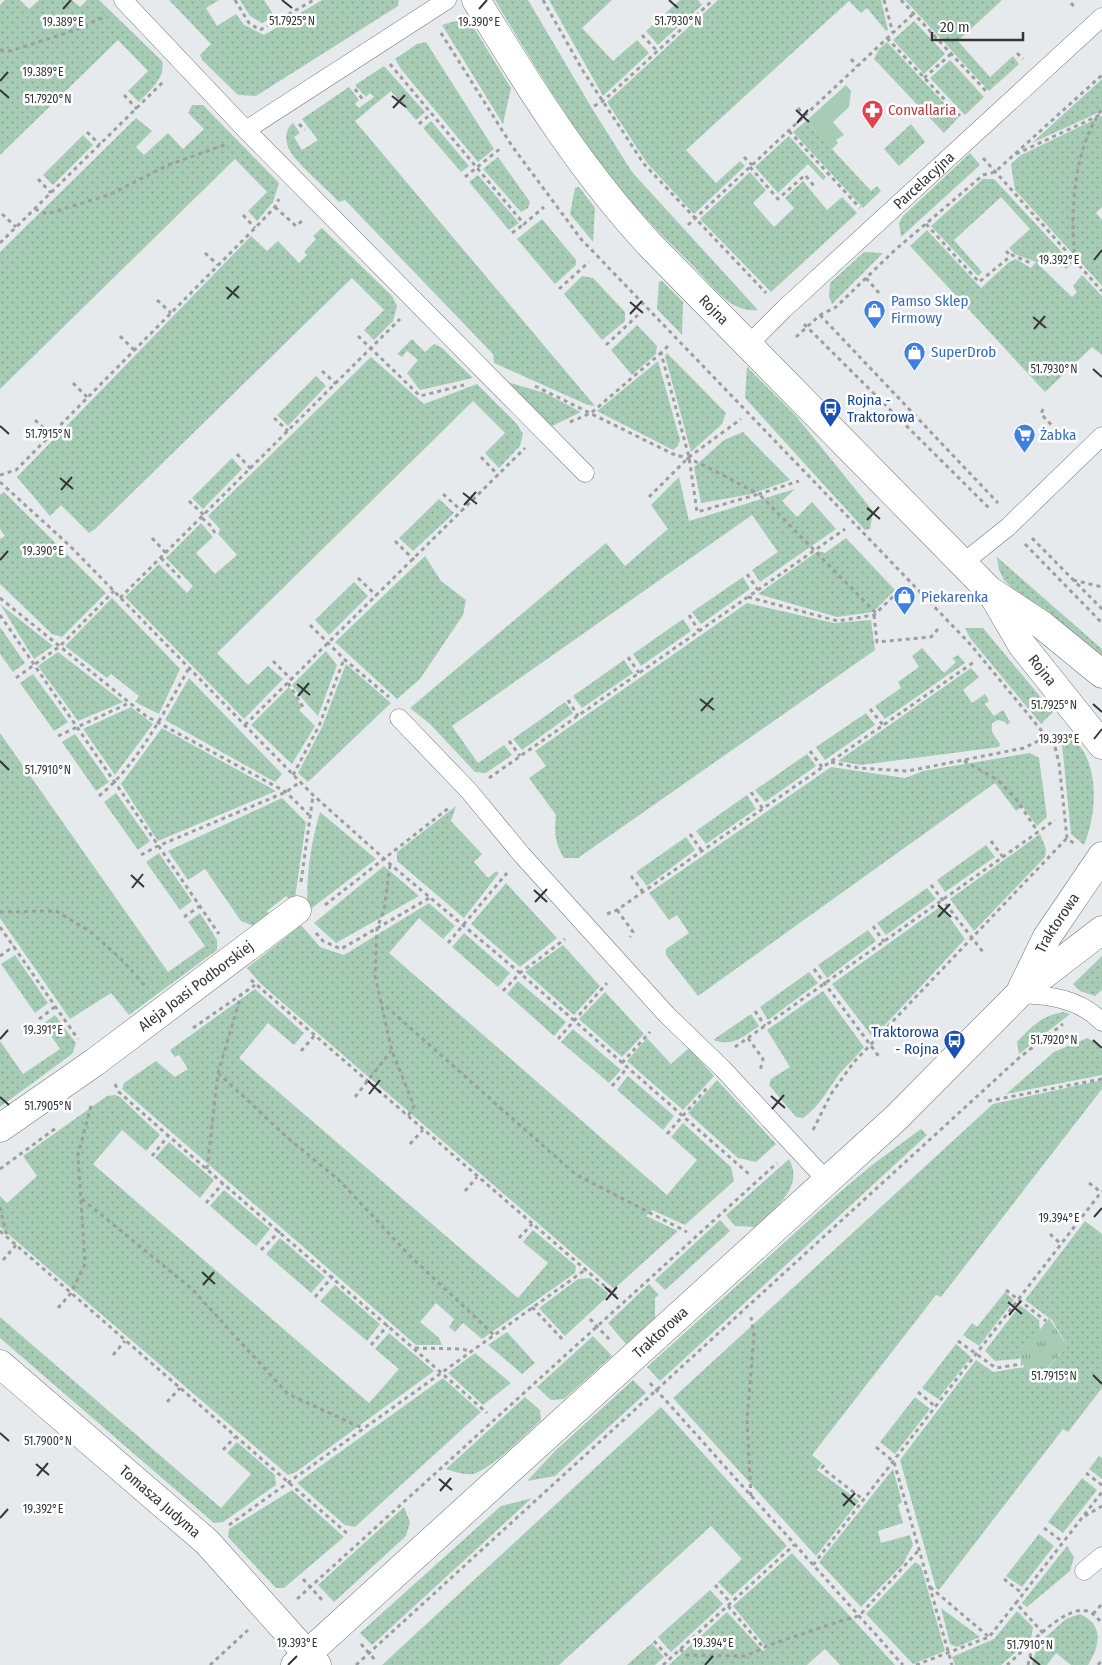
<svg xmlns="http://www.w3.org/2000/svg" width="1102" height="1665" font-family="'Fira Sans Condensed',sans-serif">
  <style>
    .grass { fill: url(#grass-dots) }
    .park { fill: url(#park-tufts) }
    .garden { fill: #a7ccb5 }
    .lines { fill: none; stroke-linecap: round; stroke-linejoin: round }
    .lane-casing { stroke: #76787b; stroke-width: 19 }
    .street-casing { stroke: #76787b; stroke-width: 29 }
    .secondary-casing { stroke: #76787b; stroke-width: 29 }
    .path { stroke: #9c9ea0; stroke-width: 3; stroke-dasharray: 4 4; stroke-linecap: butt }
    .lane { stroke: #fff; stroke-width: 18 }
    .street { stroke: #fff; stroke-width: 28 }
    .secondary { stroke: #fff; stroke-width: 28 }
    .ticks { fill: none; stroke: #353637; stroke-width: 2 }
    .labels { text-anchor: middle; dominant-baseline: central; stroke-width: 5; stroke-linejoin: round; paint-order: stroke }
    .health-label { font-size: 15px; fill: #be3a42; stroke: #fff; text-anchor: start }
    .street-label { font-size: 15px; fill: #353637; stroke: #fff }
    .shop-label { font-size: 15px; fill: #366cbe; stroke: #fff; text-anchor: start }
    .transit-label { font-size: 15px; fill: #164399; stroke: #fff; text-anchor: start }
    .ticks-label { font-size: 12px; text-anchor: middle; fill: #353637; stroke: #fff; stroke-width: 5; stroke-linejoin: round; paint-order: stroke }
  </style>
  <defs>
    <pattern id="grass-dots" width="8" height="8" patternUnits="userSpaceOnUse" patternTransform="scale(1.25)"><rect width="8" height="8" fill="#a7ccb5"/><path d="M2 2h.1M6 6h.1" fill="none" stroke="#89a694" stroke-width="1.8" stroke-linecap="round"/></pattern>
    <pattern id="park-tufts" width="24" height="20" patternUnits="userSpaceOnUse" patternTransform="scale(1.25)"><rect width="24" height="20" fill="#a7ccb5"/><path d="M3 7l-1-3M5 7V3M7 7l1-3M15 17l-1-3M17 17v-4M19 17l1-3" fill="none" stroke="#89a694"/></pattern>
  </defs>
  <rect width="100%" height="100%" fill="#e7eaed"/>
  <!-- grass -->
  <g class="grass">
    <path d="M5,0h15l9,9 10,-9h33l8,7 7,-7h12l63,61c4,17 -12,29 -23,41l-11,-11 20,-20 -30,-31 -118,115v-150z"/>
    <path d="M169,0h50l-13,8 11,18 19,-12 8,11 20,10 58,-35h77l-1,6 -142,90 -18,-1 -36,-35 -2,-5 11,-11z"/>
    <path d="M240,0h24l11,17 -13,6 -12,-7z"/>
    <path d="M495,0h33l65,110 39,62 126,138c-28,4 -48,-27 -66,-45 -25,-25 -51,-50 -73,-78 -47,-58 -86,-123 -124,-187z"/>
    <path d="M549,0h63l-30,28 31,33 24,-21 12,13 -46,43z"/>
    <path d="M680,0h18l4,5 -44,40 -12,-14z"/>
    <path d="M718,0h163l7,30 -2,1 -19,-23 -6,5 -12,-12 -163,149 30,33 24,-22 5,5 -51,48 -47,-51 -40,-61z"/>
    <path d="M905,0h97l-44,41 32,36 23,-21 6,8 -30,27z"/>
    <path d="M459,20l15,8 37,60 -8,36 -61,-99z"/>
    <path d="M914,21l31,33 -21,20 -31,-34z"/>
    <path d="M426,42l68,107 -16,13 -77,-93 -6,-10 22,-15z"/>
    <path d="M887,42l71,76 -14,15 -70,-74 5,-10z"/>
    <path d="M950,60l34,37 -19,18 -35,-37z"/>
    <path d="M384,66l41,46 -9,8 -25,-29 -36,30 240,285 -7,-1 -94,-42 -1,-9 -148,-154 -6,2c-12,-13 -41,-37 -49,-51 -5,-8 -6,-21 3,-28l7,10 -6,4 8,13 16,-10 -16,-21 47,-32 10,13 -4,4 4,4 15,-11 -4,-4 -4,4 -11,-12z"/>
    <path d="M1102,79v32l-70,32z"/>
    <path d="M192,105h11l76,78 -6,19 -16,19 -9,-10 19,-19 -32,-33 -235,230v-137l136,-134 16,13 -16,16 8,8 24,-22 15,16 21,-20 -16,-16z"/>
    <path d="M1102,116v91l-6,6 6,7v66l-87,-96 -4,-26 10,-9z"/>
    <path d="M431,121l38,45 -8,6 -38,-44z"/>
    <path d="M806,121l65,70 6,-5 4,5 -18,17 -70,-76z"/>
    <path d="M911,124l14,18 -26,24 -15,-17z"/>
    <path d="M83,135l10,10 -40,40 -10,-10z"/>
    <path d="M789,136l37,41 -3,3 -15,-16 -30,29 -23,-26z"/>
    <path d="M970,153l10,12 -79,72 -2,-14 4,-7z"/>
    <path d="M498,157l32,45 -2,6 -7,4 -38,-43z"/>
    <path d="M750,172l16,18 -13,13 21,24 20,-19 -9,-10 18,-17 24,29 15,-13 15,16 -86,79 -71,-73z"/>
    <path d="M478,175l41,48 -10,7 -40,-48z"/>
    <path d="M983,179h11l78,84 -6,6 -17,-18 -12,12 35,34 5,-5 -4,-6 9,-11 20,21v59l-10,-8 -47,45 -135,-146 17,-16 54,58 28,-26 7,-3 15,9 5,-6 -21,-8 -6,-6 21,-19 -29,-32 -47,43 28,32 -4,4 -47,-50z"/>
    <path d="M579,187l16,21 -2,34 -23,-28 5,-26z"/>
    <path d="M542,219l34,41v5l-21,19 -38,-45z"/>
    <path d="M322,228l70,68 5,10 -4,15 -19,19 -10,-10 20,-20 -32,-32 -257,251 -6,4 -28,-28 -11,11 -33,-39 234,-241 16,15 11,-10 21,22 8,-8 -3,-3 12,-13 -3,-3z"/>
    <path d="M864,252l19,1 -51,51 -3,-7 1,-14z"/>
    <path d="M582,276l11,2 32,34v9l-23,19 -38,-46z"/>
    <path d="M662,281l21,21 -1,33 -25,-26 2,-27z"/>
    <path d="M637,325l20,21 -1,8 -24,21 -21,-25z"/>
    <path d="M412,339l13,13 9,-8 7,3 32,31 -53,12 -13,-17 11,-13 -11,-9 -5,6 -5,-3z"/>
    <path d="M667,353l59,60 -4,11 -31,28 -26,-96z"/>
    <path d="M371,357l53,47 53,-20 40,40 6,10 -3,12 -21,22 -14,-15 20,-20 -32,-32 -256,252 31,32 20,-19 15,13 -39,40 -119,-122 34,-33 28,29 6,-7 -27,-28 35,-35 12,14 -17,16 19,21 22,-19 -19,-21 2,-5 -12,-13z"/>
    <path d="M658,361l22,79 -2,6 -5,4 -76,-39z"/>
    <path d="M747,367l49,49 77,95 -3,18 -5,1 -120,-132z"/>
    <path d="M316,376l10,10 -38,40 -11,-11z"/>
    <path d="M504,381l41,12 36,19 -31,15z"/>
    <path d="M743,432l47,48 -38,14 -51,9 -7,-36 30,-27z"/>
    <path d="M232,458l10,11 -39,40 -11,-11z"/>
    <path d="M679,477l10,44 106,-32 -13,12 15,16 15,-15 24,27 -76,53 -8,-12 26,-18 -26,-37 -300,211 26,37 26,-18 8,10 -26,18 -11,-1 -45,-48 -20,-16 196,-165 19,23 43,-37 -17,-24z"/>
    <path d="M4,492l102,101 -44,44 -10,-3 -52,-50v-45l5,-3 -5,-7v-34z"/>
    <path d="M439,499l15,14 -41,38 -14,-13z"/>
    <path d="M846,538l49,52 -22,22 -36,5 -79,-23 60,-43 7,2z"/>
    <path d="M425,556l16,25 25,19 -3,15 -43,64 -23,20 -62,-57z"/>
    <path d="M997,557l105,92v15l-80,-66 -18,-18 -5,-10z"/>
    <path d="M743,577l7,12 -49,35 -9,-12z"/>
    <path d="M354,582l14,14 -39,39 -14,-15z"/>
    <path d="M112,598l68,71 -21,45 -24,-12 4,-6 -28,-22 -4,4 -42,-32z"/>
    <path d="M747,603l87,20 37,-3 4,30 -297,208h-14c-9,-14 -10,-26 -8,-43l-27,-37 17,-12 -11,-15z"/>
    <path d="M0,604l53,42 -19,13z"/>
    <path d="M683,619l8,12 -50,35 -8,-12z"/>
    <path d="M0,627l25,36 -12,9 -13,-18z"/>
    <path d="M965,628h18l70,84 -12,12 -71,-86z"/>
    <path d="M922,648l22,25 12,-11 -4,-4 6,-3 7,8 -80,56 -10,-13 26,-18 -3,-6 21,-15 -7,-11z"/>
    <path d="M326,651l11,14 -19,51 -12,-13 -14,-18z"/>
    <path d="M58,652l65,50 -45,19 -40,-55z"/>
    <path d="M624,660l9,13 -51,35 -9,-12z"/>
    <path d="M346,664l45,39 -83,79 -10,-9 24,-46z"/>
    <path d="M971,668l8,9 -16,13 9,13 13,-9 4,7 -4,3 9,12 9,-6 7,12 -3,3 -2,-3 -7,-2 -6,3v9l8,12 -1,3 -138,18 -23,-4z"/>
    <path d="M33,674l35,48 -14,9 -34,-48z"/>
    <path d="M189,678l93,96 -7,8 -110,-62z"/>
    <path d="M289,687l13,20 -3,3 16,16 -23,38 -41,-39z"/>
    <path d="M565,702l8,11 -51,37 -9,-11z"/>
    <path d="M131,707l22,17 -38,51 -32,-46z"/>
    <path d="M866,713l9,12 -50,35 -9,-13z"/>
    <path d="M162,728l114,63 -118,50 -37,-57z"/>
    <path d="M0,733l168,239 37,-26 -17,-24 12,-9 17,27v10l-88,65 -18,-22 -41,26 -70,-101z"/>
    <path d="M75,734l34,48 -13,9 -34,-49z"/>
    <path d="M1072,736c5,7 11,13 14,20 12,25 9,63 -2,89l-13,-11 -9,-90z"/>
    <path d="M1030,753l9,5 8,59 -10,9 -15,-20 -6,5 -21,-28 -297,213 -32,-41v-6l23,-16 -12,-18 -8,5 -20,-27 182,-126 74,11 18,-7z"/>
    <path d="M807,754l9,12 -51,36 -10,-12z"/>
    <path d="M116,793l34,48 -12,9 -34,-48z"/>
    <path d="M747,795l9,14 -50,35 -10,-13z"/>
    <path d="M282,798l24,24 -12,83 -8,-9 -19,15 7,9 -17,7 -16,-6 -36,-52 -17,11 -20,-29z"/>
    <path d="M456,806l-5,15 31,33 -8,8 14,16 8,-7 3,2 -35,45 -67,-57v-9z"/>
    <path d="M320,812l56,47 -68,52c-3,-32 3,-68 12,-99z"/>
    <path d="M1040,834l6,15 -1,8 -71,74 -24,-32z"/>
    <path d="M686,837l9,13 -48,36 -11,-14z"/>
    <path d="M986,845l9,12 -50,35 -8,-12z"/>
    <path d="M159,853l33,48 -12,9 -34,-48z"/>
    <path d="M384,866l35,30 -83,47 -22,-20z"/>
    <path d="M506,883l51,55 -37,29 -49,-43z"/>
    <path d="M927,888l9,11 -50,36 -9,-12z"/>
    <path d="M429,903l26,23 -12,13 -24,-21 -30,35 278,242 30,-35 -26,-23 12,-14 48,44 3,14 -49,44 -33,-15 -6,6 32,15 -64,58 -353,-305 -14,-16 54,-43 19,22 24,8z"/>
    <path d="M941,906l24,33 -92,99 -41,-54z"/>
    <path d="M868,930l8,11 -49,37 -9,-13z"/>
    <path d="M464,933l46,40 -12,14 -46,-40z"/>
    <path d="M563,945l37,41 -26,29 -49,-43z"/>
    <path d="M15,955l33,48 -13,10 -34,-49z"/>
    <path d="M1102,956v34l-7,6 -15,-5 -7,-7z"/>
    <path d="M809,972l9,11 -50,37 -8,-13z"/>
    <path d="M518,981l48,41 -12,14 -47,-42z"/>
    <path d="M255,989l49,44 -10,12 -26,-22 -29,35 279,240 30,-35 -25,-21 10,-12 43,36 -1,7 -93,66 -19,-16 -8,9 -6,-5 5,-8 -18,-16 -16,19 19,16 3,7h-26l-294,-256 2,-6 32,-22 19,16 13,-8 -9,-14 -4,2 -5,-7z"/>
    <path d="M823,991l41,56c-7,9 -16,17 -24,26 -12,16 -20,33 -37,45l-7,-1 -27,-32 2,-6 19,-12 -23,-37z"/>
    <path d="M605,992l39,42 -22,23 -43,-38z"/>
    <path d="M1064,1012l6,2 -51,40 -2,-12c14,-15 25,-27 47,-30z"/>
    <path d="M751,1014l8,12c-16,11 -26,21 -46,14z"/>
    <path d="M55,1015l21,28 -4,11 -72,53v-66l23,33 37,-25 -17,-25z"/>
    <path d="M573,1029l48,41 -12,13 -48,-41z"/>
    <path d="M647,1038l24,26 18,-16 25,28 -31,34 -56,-49z"/>
    <path d="M1087,1038l8,4 7,8v25l-96,19 48,-42z"/>
    <path d="M628,1076l46,40 -11,14 -46,-40z"/>
    <path d="M717,1080l59,64 -20,18 -18,-4 -50,-45z"/>
    <path d="M1102,1080v9l-161,208 -5,-2 -124,160 10,8 -5,7 42,31 -43,55 -143,-158 320,-294z"/>
    <path d="M115,1095l5,2 40,38 -14,16 -24,-21 -29,34 276,239 30,-34 -24,-20 14,-16 45,38 -138,101 -8,3 -288,-248v-31l7,7 30,-27 -14,-20 84,-60z"/>
    <path d="M921,1129l6,6 -267,246 -13,-14 193,-175 32,-27z"/>
    <path d="M169,1142l45,38 -14,18 -45,-40z"/>
    <path d="M789,1159c16,29 -15,49 -34,68l-20,-1 -9,-11z"/>
    <path d="M224,1190l46,39 -14,17 -46,-40z"/>
    <path d="M720,1220l10,11 -65,59 -10,-10z"/>
    <path d="M1085,1221l17,13v154l-34,44 -5,-3 -124,161 -3,-2 -36,-128 76,-100 17,12 32,-5 13,13 29,-34 -15,-26 -27,-20z"/>
    <path d="M280,1238l45,39 -14,16 -45,-39z"/>
    <path d="M590,1278l18,15 -1,4 -42,39 -26,-28 39,-29z"/>
    <path d="M649,1284l10,11 -4,3v20l-29,26 -18,-21z"/>
    <path d="M335,1285l45,39 -13,17 -47,-40z"/>
    <path d="M1005,1292l9,8 -35,46 -16,-11 9,-12 5,4z"/>
    <path d="M1020,1305l19,15 1,12 -22,27 -23,2 -10,-10z"/>
    <path d="M0,1317l221,191 30,-34 -24,-21 10,-11 38,33 1,10 -53,37 -9,1 -214,-185z"/>
    <path d="M507,1332l28,31 -13,11 -34,-29z"/>
    <path d="M593,1336l19,20 -48,43 -13,1 -14,-13z"/>
    <path d="M956,1344l15,13 -33,42 -16,-11z"/>
    <path d="M475,1353l36,30 -28,22 -35,-32z"/>
    <path d="M443,1378l38,34 -126,115 -10,-2 -48,-42z"/>
    <path d="M633,1380l13,13 -91,83 -28,5 29,-31z"/>
    <path d="M525,1397l15,13 1,10c-14,13 -51,50 -68,54 -9,1 -18,-2 -27,-5z"/>
    <path d="M915,1397l15,12 -35,45 -15,-12z"/>
    <path d="M661,1407l126,139 -55,50 -14,-14 24,-23 -31,-33 -152,139h-177z"/>
    <path d="M1099,1456l3,2v21l-13,-10z"/>
    <path d="M893,1469l9,33 -4,3 5,18 -25,8 3,12 29,-8 3,10 -10,19 -42,43 -42,-45z"/>
    <path d="M1082,1478l15,12 -34,43 -15,-11z"/>
    <path d="M292,1490l52,47 -60,51h-8l-48,-51 1,-8z"/>
    <path d="M532,1498l-160,147 -12,-12 141,-127z"/>
    <path d="M404,1507l6,15 -4,14 -72,66 -16,-17z"/>
    <path d="M1039,1534l15,12 -32,41 -16,-11z"/>
    <path d="M1067,1546l7,11 -4,14 -43,36 -5,-4z"/>
    <path d="M792,1553l103,112h-55l-15,-16 -18,16h-138l58,-53 36,39 4,-3 -34,-42z"/>
    <path d="M915,1562l6,4 24,85 -32,13 -47,-50z"/>
    <path d="M710,1590l13,14 -52,48 -13,-15z"/>
    <path d="M941,1608l39,29 -23,10 -7,-3z"/>
    <path d="M1017,1611l16,16 -2,12 -30,26h-46l-3,-8 42,-18z"/>
    <path d="M1080,1614c22,10 22,29 8,51h-17l-15,-12 -9,12h-15l6,-21 28,-25z"/>
    <path d="M652,1643l12,14 -9,8h-28z"/>
  </g>
  <!-- park -->
  <path class="park" d="M1049,1318l18,28 -30,34 -15,-16 -3,-8z"/>
  <!-- garden -->
  <path class="garden" d="M846,85l5,6 -2,16 -16,15 11,13 -8,5 2,3 -6,6 -26,-28z"/>
  <g class="lines">
    <defs>
      <g id="lane">
        <path d="M123,0l123,130 339,343"/>
        <path d="M246,130l201,-130"/>
        <path id="s1" d="M748,345l36,-36 318,-292"/>
        <path d="M963,563l45,-36 94,-91"/>
        <path d="M399,718l70,73 53,64 145,160 56,54 104,112"/>
        <path d="M1019,994c31,1 61,5 83,28"/>
        <path d="M1084,1571l18,-15"/>
      </g>
      <g id="street">
        <path id="s2" d="M0,1128l95,-66 202,-152"/>
        <path id="s3" d="M0,1364l207,178 110,123"/>
      </g>
      <g id="secondary">
        <path id="s4" d="M476,0c53,87 106,172 176,247l337,343 53,35 60,49"/>
        <path id="s5" d="M994,597l28,48 80,100"/>
        <path id="s6" d="M1022,988l25,-51 55,-81"/>
        <path id="s7" d="M295,1665l601,-547 123,-124 83,-64"/>
      </g>
    </defs>
    <!-- lane casing -->
    <use href="#lane" class="lane-casing"/>
    <!-- street casing -->
    <use href="#street" class="street-casing"/>
    <!-- secondary casing -->
    <use href="#secondary" class="secondary-casing"/>
    <!-- path -->
    <g class="path">
      <path d="M235,0l14,23 11,7 54,-30"/>
      <path d="M543,0l40,71 61,93 122,129"/>
      <path d="M884,0l9,33"/>
      <path d="M901,0l85,91"/>
      <path d="M1071,3l5,6"/>
      <path d="M441,33l71,113 69,93 390,406 84,102"/>
      <path d="M642,35l15,16"/>
      <path d="M887,38l73,78"/>
      <path d="M0,50l10,1 68,-22 28,-13"/>
      <path d="M1017,53l6,6"/>
      <path d="M851,59l6,7"/>
      <path d="M390,64l134,160 20,-17"/>
      <path d="M924,78l27,-24"/>
      <path d="M355,89l9,12"/>
      <path d="M124,95l13,14"/>
      <path d="M594,106l8,-4 111,-102"/>
      <path d="M798,108l7,8"/>
      <path d="M299,124l6,6"/>
      <path d="M419,124l12,-10"/>
      <path d="M789,131l71,77"/>
      <path d="M87,132l13,13"/>
      <path d="M1016,154l86,-40"/>
      <path d="M744,157l8,8"/>
      <path d="M983,158l119,133"/>
      <path d="M750,167l28,32 27,-24 10,12"/>
      <path d="M465,177l36,-29"/>
      <path d="M38,179l13,14"/>
      <path d="M275,207l21,19 7,-6"/>
      <path d="M35,209l12,5 64,-20 57,-29 59,-21"/>
      <path d="M2,214l14,13"/>
      <path d="M243,215l12,13"/>
      <path d="M926,224l53,58 33,-27 21,9"/>
      <path d="M688,225l225,-211"/>
      <path d="M512,233l12,-9"/>
      <path d="M0,243l165,-163"/>
      <path d="M1006,251l5,5"/>
      <path d="M205,253l13,12"/>
      <path d="M1075,261c-5,-50 -2,-110 27,-152"/>
      <path d="M866,278l13,15"/>
      <path d="M559,289l30,-27"/>
      <path d="M157,300l14,13"/>
      <path d="M820,315l178,188"/>
      <path d="M804,324l187,186"/>
      <path d="M120,336l14,14"/>
      <path d="M358,336l62,60 44,-11"/>
      <path d="M796,337l24,-22 16,-8 59,-57 88,-75 12,-3 107,-97"/>
      <path d="M606,345l32,-30"/>
      <path d="M668,346l-7,7 28,104 8,55 62,-18 117,119"/>
      <path d="M322,371l14,13"/>
      <path d="M73,383l14,14"/>
      <path d="M535,386l140,69c21,3 62,29 84,39l40,-13"/>
      <path d="M1043,409l-2,5 23,24"/>
      <path d="M274,418l14,13"/>
      <path d="M35,420l15,14"/>
      <path d="M570,422l21,-9 70,-60"/>
      <path d="M237,454l14,15"/>
      <path d="M481,457l17,18"/>
      <path d="M0,475l16,-5 239,-242 20,-21 4,-8"/>
      <path d="M0,482l70,64 243,249 77,69 130,109 230,202"/>
      <path d="M443,494l19,17"/>
      <path d="M649,497l40,-40 52,-38"/>
      <path d="M189,501l15,14"/>
      <path d="M202,518l9,8 5,9"/>
      <path d="M152,538l14,15"/>
      <path d="M1032,538l70,71"/>
      <path d="M395,541l19,19"/>
      <path d="M1025,544l77,79"/>
      <path d="M161,558l19,20"/>
      <path d="M747,574l11,16"/>
      <path d="M358,578l19,18"/>
      <path d="M1073,580l29,7"/>
      <path d="M748,597l90,24 36,-6 28,-27"/>
      <path d="M0,598l146,118 140,76 23,23"/>
      <path d="M120,598l280,-279"/>
      <path d="M0,615l219,319"/>
      <path d="M689,615l10,16"/>
      <path d="M874,615l3,27 54,-5 9,-10"/>
      <path d="M310,625l34,34 45,38"/>
      <path d="M628,657l11,16"/>
      <path d="M273,661l19,19"/>
      <path d="M16,678l44,-32 54,-55"/>
      <path d="M288,683l17,27"/>
      <path d="M568,700l10,16"/>
      <path d="M870,709l13,16"/>
      <path d="M245,725l280,-277"/>
      <path d="M58,736l71,-33"/>
      <path d="M509,741l11,15"/>
      <path d="M1061,742l-6,5 4,16 8,75 9,7"/>
      <path d="M810,751l12,16"/>
      <path d="M964,761l34,19 18,19 22,33"/>
      <path d="M831,762l28,6 49,3 116,-23 14,-7"/>
      <path d="M293,775l26,-49 25,-67"/>
      <path d="M489,778l356,-249"/>
      <path d="M751,792l12,17"/>
      <path d="M99,796c40,-33 65,-84 90,-128"/>
      <path d="M690,834l12,17"/>
      <path d="M991,841l12,16"/>
      <path d="M141,855l17,-9 128,-54 14,-10"/>
      <path d="M390,865l-6,45 -7,18 -2,48 17,75 22,55 -6,10"/>
      <path d="M631,876l12,16"/>
      <path d="M301,882l12,-86"/>
      <path d="M931,885l52,67"/>
      <path d="M325,905l125,-98"/>
      <path d="M617,910l16,22 -3,5"/>
      <path d="M0,912l56,-1 35,21 31,28 24,27"/>
      <path d="M607,914l10,-4 357,-248"/>
      <path d="M184,917l16,-11"/>
      <path d="M873,926l11,16"/>
      <path d="M0,927l78,112"/>
      <path d="M316,933l7,8 18,8 90,-52"/>
      <path d="M448,943l59,-70"/>
      <path d="M0,956l14,-10"/>
      <path d="M814,969l66,89"/>
      <path d="M251,980l365,316"/>
      <path d="M503,991l17,-18 45,-34"/>
      <path d="M380,1001l195,173 112,58"/>
      <path d="M755,1011l10,15"/>
      <path d="M39,1019l17,-13"/>
      <path d="M193,1028l62,-43"/>
      <path d="M748,1038l15,21 -3,12"/>
      <path d="M558,1039l49,-56"/>
      <path d="M735,1047l320,-227"/>
      <path d="M301,1051l13,-15"/>
      <path d="M622,1063l28,-31"/>
      <path d="M218,1073l71,66 51,42 69,74 85,80"/>
      <path d="M115,1084l4,8c121,108 246,213 368,321"/>
      <path d="M612,1086l15,-18"/>
      <path d="M355,1097l36,-46"/>
      <path d="M988,1101l114,-22"/>
      <path d="M813,1130l18,-36 23,-32 213,-224"/>
      <path d="M667,1134l40,-46"/>
      <path d="M410,1144l13,-14"/>
      <path d="M152,1156l16,-20"/>
      <path d="M0,1169l56,-41"/>
      <path d="M207,1169l11,-96 23,-78"/>
      <path d="M1089,1183l12,9"/>
      <path d="M465,1191l12,-14"/>
      <path d="M82,1199l110,90 96,105 74,34"/>
      <path d="M206,1203l17,-20"/>
      <path d="M0,1207l7,30"/>
      <path d="M0,1231l350,305"/>
      <path d="M1050,1234l11,10"/>
      <path d="M519,1238l13,-14"/>
      <path d="M261,1250l19,-19"/>
      <path d="M3,1260l13,-15"/>
      <path d="M1006,1290l40,31"/>
      <path d="M315,1297l18,-21"/>
      <path d="M532,1307l33,35"/>
      <path d="M58,1308l13,-15 14,-29 -7,-109 14,-53"/>
      <path d="M590,1319l19,20"/>
      <path d="M958,1341l38,27 26,-4"/>
      <path d="M371,1345l17,-20"/>
      <path d="M415,1348l46,1 10,2"/>
      <path d="M113,1355l12,-14"/>
      <path d="M650,1383l253,282"/>
      <path d="M918,1392l18,15"/>
      <path d="M167,1402l13,-14"/>
      <path d="M876,1447l18,15 58,203"/>
      <path d="M223,1450l12,-13"/>
      <path d="M824,1465l-2,3 42,32"/>
      <path d="M1086,1473l16,12"/>
      <path d="M751,1496l-4,-76 7,-85 -3,-18"/>
      <path d="M1085,1516l17,-10"/>
      <path d="M229,1525l356,-255"/>
      <path d="M1044,1528l19,14"/>
      <path d="M813,1565l289,-374"/>
      <path d="M303,1579l20,22"/>
      <path d="M1004,1579l19,15"/>
      <path d="M715,1585l16,18"/>
      <path d="M930,1587l59,50"/>
      <path d="M297,1599l480,-436"/>
      <path d="M728,1606l35,41"/>
      <path d="M1093,1614l9,-10"/>
      <path d="M1043,1633l-27,-30 86,-111"/>
      <path d="M654,1641l16,18"/>
      <path d="M361,1644l15,17"/>
      <path d="M680,1649l6,6 60,1 23,-11 68,-23 22,-6 59,-65"/>
      <path d="M210,1665l38,-35"/>
      <path d="M356,1665l664,-608 43,-33"/>
      <path d="M663,1665l131,-120"/>
      <path d="M916,1665l73,-28 27,-34"/>
      <path d="M1007,1665c18,-15 56,-60 80,-54 7,2 10,7 15,12"/>
      <path d="M1028,1665l5,-22"/>
      <path d="M1098,1665l4,-5"/>
    </g>
    <!-- lane -->
    <use href="#lane" class="lane"/>
    <!-- street -->
    <use href="#street" class="street"/>
    <!-- secondary -->
    <use href="#secondary" class="secondary"/>
  </g>
  <!-- ticks -->
  <path class="ticks" d="M282,0l10,8M669,0l9,8M63,9l8,-9M479,9l8,-9M0,81l8,-9M0,90l9,8M392,96l14,11M393,108l12,-13M796,110l13,12M797,123l11,-13M1094,260l8,-10M226,287l13,11M227,299l12,-13M630,302l13,11M630,314l12,-13M1033,317l13,11M1034,329l11,-13M1093,369l9,8M0,426l9,8M60,478l13,11M61,490l11,-13M463,493l14,11M464,505l12,-13M867,508l13,11M867,520l12,-13M0,560l8,-9M297,684l13,11M298,696l11,-13M700,699l14,11M1093,704l9,8M701,711l12,-13M1094,739l8,-10M0,761l9,9M131,875l13,12M132,888l11,-14M534,890l13,12M535,902l12,-13M938,905l13,12M938,917l12,-13M0,1039l8,-9M1093,1040l9,8M368,1081l13,12M369,1094l11,-14M771,1096l14,12M0,1097l9,8M772,1109l12,-14M1094,1217l8,-9M202,1272l13,12M203,1285l11,-13M605,1287l13,12M606,1300l11,-13M1008,1302l14,12M1009,1315l12,-14M1093,1375l9,9M0,1433l9,8M36,1464l13,11M37,1476l11,-13M439,1479l13,11M440,1491l11,-13M842,1493l13,12M843,1506l12,-13M0,1518l8,-9M1030,1657l10,8M288,1665l9,-9M705,1665l8,-9"/>
  <!-- icons -->
  <defs>
    <symbol id="pharmacy-pin" viewBox="-11 -11 22 30"><path d="M0 17L-7.5 6A9.5 9.5 0 1 1 7.5 6Z" fill="#e0444e" stroke="#fff"/><path d="M-2-6h4v4h4v4h-4v4h-4v-4h-4v-4h4Z" fill="#fff"/></symbol>
    <symbol id="shop-pin" viewBox="-11 -11 22 30"><path d="M0 17L-7.5 6A9.5 9.5 0 1 1 7.5 6Z" fill="#3f7fe0" stroke="#fff"/><path d="M-5-2.5h2.3a2.7 3.5 0 0 1 5.4 0H5L5.5 6h-11ZM-1.5-2.5h3a1.5 2.3 0 0 0-3 0Z" fill="#fff"/></symbol>
    <symbol id="bus-pin" viewBox="-11 -11 22 30"><path d="M0 17L-7.5 6A9.5 9.5 0 1 1 7.5 6Z" fill="#1a4fb4" stroke="#fff"/><path d="M-5-6H5V4H4V6H2V4H-2V6H-4V4H-5ZM-3.5-4V0h7V-4ZM-3.5 1.2v1.5H-2V1.2ZM2 1.2v1.5H3.5V1.2Z" fill="#fff"/></symbol>
    <symbol id="supermarket-pin" viewBox="-11 -11 22 30"><path d="M0 17L-7.5 6A9.5 9.5 0 1 1 7.5 6Z" fill="#3f7fe0" stroke="#fff"/><path d="M-6-5.5h2.5l.6 2H6L4.5 2H-2.5L-4.4-4H-6ZM-1.5 3.2a1.3 1.3 0 1 0 .1 0ZM3 3.2a1.3 1.3 0 1 0 .1 0Z" fill="#fff"/></symbol>
  </defs>
  <g fill-rule="evenodd">
    <use href="#pharmacy-pin" x="860" y="98" width="25" height="34"/>
    <use href="#shop-pin" x="862" y="298" width="25" height="34"/>
    <use href="#shop-pin" x="902" y="340" width="25" height="34"/>
    <use href="#bus-pin" x="818" y="396" width="25" height="34"/>
    <use href="#supermarket-pin" x="1012" y="422" width="25" height="34"/>
    <use href="#shop-pin" x="892" y="584" width="25" height="34"/>
    <use href="#bus-pin" x="942" y="1028" width="25" height="34"/>
  </g>
  <g class="labels">
    <!-- health labels -->
    <g class="health-label">
      <text x="888" y="110">Convallaria</text>
    </g>
    <!-- street labels -->
    <g class="street-label">
      <text stroke="none"><textPath href="#s1" startOffset="241">Parcelacyjna</textPath></text>
      <text stroke="none"><textPath href="#s4" startOffset="392">Rojna</textPath></text>
      <text stroke="none"><textPath href="#s5" startOffset="88">Rojna</textPath></text>
      <text stroke="none"><textPath href="#s6" startOffset="74">Traktorowa</textPath></text>
      <text stroke="none"><textPath href="#s2" startOffset="242">Aleja Joasi Podborskiej</textPath></text>
      <text stroke="none"><textPath href="#s7" startOffset="494">Traktorowa</textPath></text>
      <text stroke="none"><textPath href="#s3" startOffset="211">Tomasza Judyma</textPath></text>
    </g>
    <!-- shop labels -->
    <g class="shop-label">
      <text x="891" y="301">Pamso Sklep<tspan x="891" dy="17">Firmowy</tspan></text>
      <text x="931" y="352">SuperDrob</text>
      <text x="1040" y="435">Żabka</text>
      <text x="921" y="597">Piekarenka</text>
    </g>
    <!-- transit labels -->
    <g class="transit-label">
      <text x="847" y="400">Rojna -<tspan x="847" dy="17">Traktorowa</tspan></text>
      <text x="939" y="1032" text-anchor="end">Traktorowa<tspan x="939" dy="17">- Rojna</tspan></text>
    </g>
  </g>
  <g class="ticks-label">
    <text x="292" y="25">51.7925°N</text>
    <text x="678" y="25">51.7930°N</text>
    <text x="63" y="26">19.389°E</text>
    <text x="479" y="26">19.390°E</text>
    <text x="43" y="76">19.389°E</text>
    <text x="48" y="103">51.7920°N</text>
    <text x="1059" y="264">19.392°E</text>
    <text x="1054" y="373">51.7930°N</text>
    <text x="48" y="438">51.7915°N</text>
    <text x="43" y="555">19.390°E</text>
    <text x="1054" y="709">51.7925°N</text>
    <text x="1059" y="743">19.393°E</text>
    <text x="48" y="774">51.7910°N</text>
    <text x="43" y="1034">19.391°E</text>
    <text x="1054" y="1044">51.7920°N</text>
    <text x="48" y="1110">51.7905°N</text>
    <text x="1059" y="1222">19.394°E</text>
    <text x="1054" y="1380">51.7915°N</text>
    <text x="48" y="1445">51.7900°N</text>
    <text x="43" y="1513">19.392°E</text>
    <text x="297" y="1647">19.393°E</text>
    <text x="713" y="1647">19.394°E</text>
    <text x="1030" y="1649">51.7910°N</text>
  </g>
  <!-- scale -->
  <path d="M932 32v8h91v-8" fill="none" stroke="#353637" stroke-width="2.5"/>
  <text x="940" y="32" font-size="15" fill="#353637" stroke="#ffffff" stroke-width="4" paint-order="stroke">20 m</text>
</svg>
